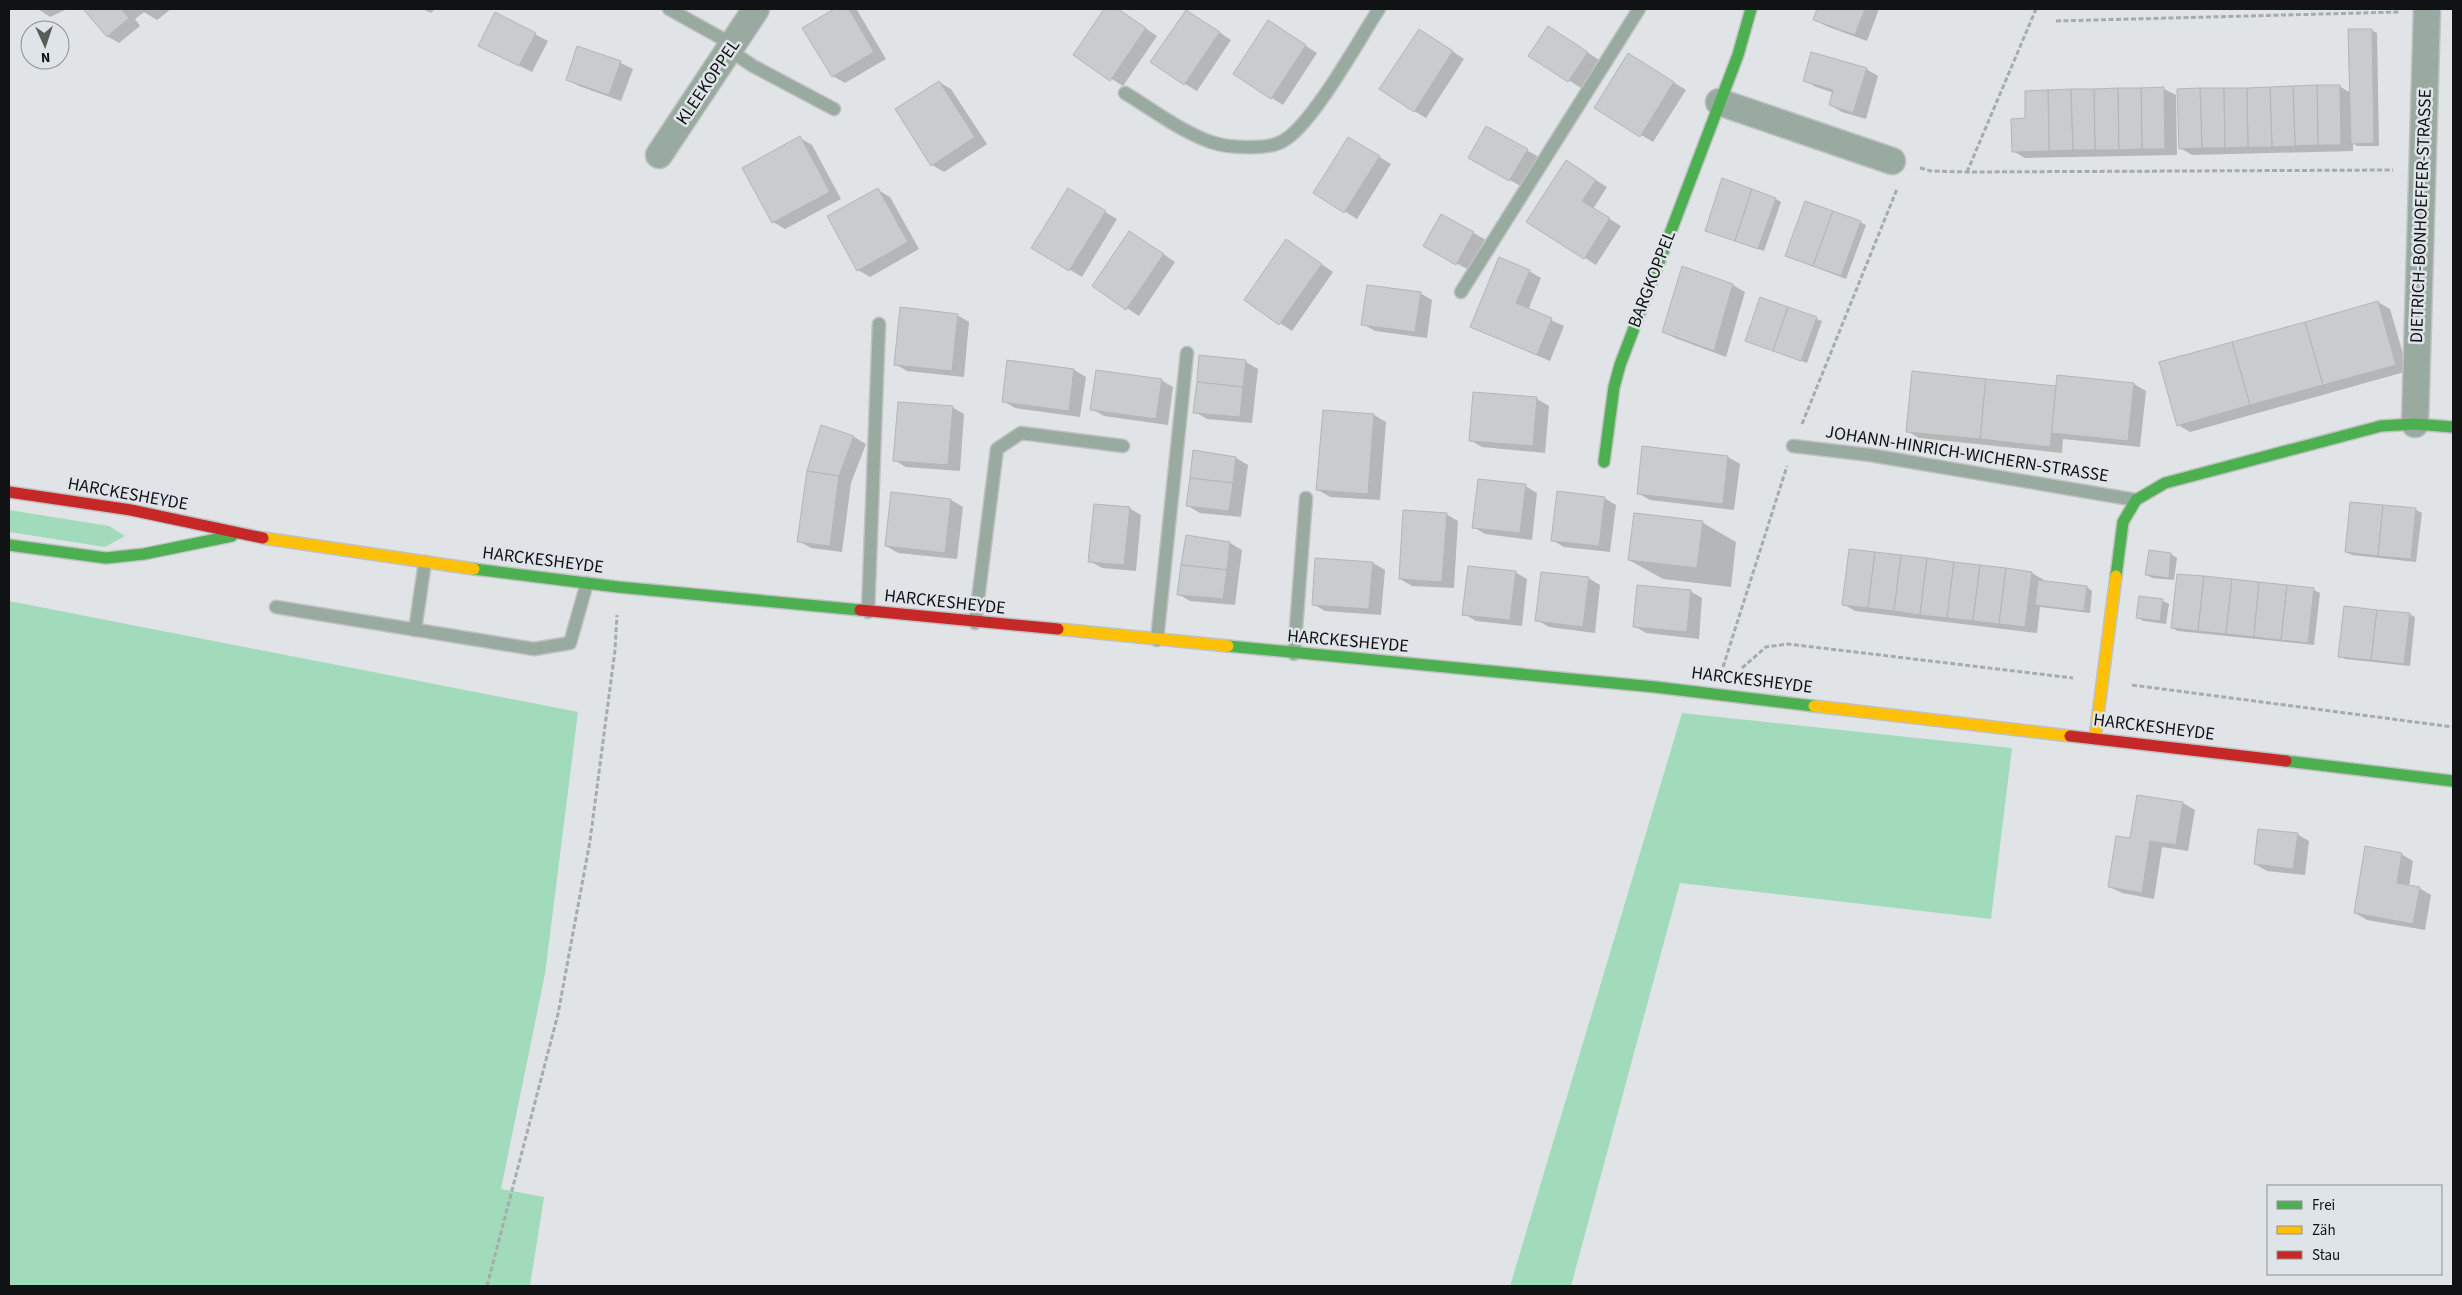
<svg xmlns="http://www.w3.org/2000/svg" width="2462" height="1295" font-family="'Source Sans 3',sans-serif">
  <style>
    .green { fill: #a2dbbb }
    .shadow { fill: #0003 }
    .building { fill: #c9cccd; stroke: #b3b5b6 }
    .lines { fill: none; stroke-linecap: round; stroke-linejoin: round }
    .lane-casing { stroke: #c0c2c3; stroke-width: 15 }
    .street-casing { stroke: #c0c2c3; stroke-width: 29 }
    .fast-casing { stroke: #c0c2c3; stroke-width: 14 }
    .slow-casing { stroke: #c0c2c3; stroke-width: 14 }
    .jam-casing { stroke: #c0c2c3; stroke-width: 14 }
    .path { stroke: #a3ada9; stroke-width: 3; stroke-dasharray: 5 2.5; stroke-linecap: butt }
    .lane { stroke: #99aaa1; stroke-width: 12 }
    .street { stroke: #99aaa1; stroke-width: 26 }
    .fast { stroke: #4caf50; stroke-width: 11 }
    .slow { stroke: #ffc107; stroke-width: 11 }
    .jam { stroke: #c62828; stroke-width: 11 }
    .labels { text-anchor: middle; dominant-baseline: central; stroke-width: 5; stroke-linejoin: round; paint-order: stroke }
    .street-label { font-size: 18px; fill: #101213; stroke: #dfe4e8 }
  </style>
  <rect width="100%" height="100%" fill="#e1e4e6"/>
  <!-- green -->
  <g class="green">
    <path d="M9,510l100,16 16,10 -20,11 -96,-15z"/>
    <path d="M9,601l569,111 -33,262 -44,215 43,8 -14,89h-521z"/>
    <path d="M1682,713l330,35 -21,171 -311,-36 -109,403h-61z"/>
  </g>
  <!-- shadow -->
  <g class="shadow">
    <path d="M38,9h29l-17,8z"/>
    <path d="M85,9h86l-14,11 -13,-8 -9,7 5,7 -21,17 -12,-7z"/>
    <path d="M423,9h12l-4,4z"/>
    <path d="M836,9l21,1 29,49 -41,24 -12,-7 -29,-48z"/>
    <path d="M1106,9h11l40,27 -34,50 -49,-31z"/>
    <path d="M1818,9h61l-12,32 -41,-15 -12,-7z"/>
    <path d="M496,14l52,27 -16,31 -40,-20z"/>
    <path d="M1198,18l33,22 -34,51 -12,-7z"/>
    <path d="M1280,29l37,24 -34,52 -11,-7z"/>
    <path d="M2371,30l6,3 2,113h-22l-4,-3v8l-161,4 -12,-7 159,-62 12,7z"/>
    <path d="M1560,34l39,26 -18,28 -51,-33z"/>
    <path d="M1431,37l33,22 -38,59 -12,-7z"/>
    <path d="M578,48l43,15 12,6 -12,32 -42,-15 -12,-7z"/>
    <path d="M1641,62l45,28 -33,52 -57,-34z"/>
    <path d="M1866,69l12,7 -12,43 -24,-7 -12,-7 4,-12 -18,-6 -12,-7z"/>
    <path d="M939,82l12,7 36,55 -43,28 -12,-7z"/>
    <path d="M2164,89l12,6 1,60 -152,3 -12,-7 13,-32z"/>
    <path d="M1487,128l52,29 -17,30 -52,-30z"/>
    <path d="M800,138l12,7 29,54 -56,30 -12,-7z"/>
    <path d="M1360,145l31,19 -34,55 -43,-27z"/>
    <path d="M1578,169l29,18 -14,22 28,17 -25,39 -11,-7z"/>
    <path d="M878,190l12,7 29,52 -49,28 -12,-7z"/>
    <path d="M1068,190l49,29 -35,58 -49,-29z"/>
    <path d="M1776,199l5,3 -17,49 -52,-18z"/>
    <path d="M1442,215l44,25 -17,30 -32,-17z"/>
    <path d="M1860,222l6,3 -20,54 -60,-23z"/>
    <path d="M1141,239l34,23 -36,54 -46,-30z"/>
    <path d="M1298,248l35,24 -41,59 -47,-31z"/>
    <path d="M1683,268l50,17 12,7 -19,65 -51,-19 -12,-7z"/>
    <path d="M1529,271l12,7 -13,32 36,16 -14,35 -78,-34z"/>
    <path d="M1420,293l12,7 -5,38 -52,-7 -12,-7z"/>
    <path d="M1761,298l61,23 -15,42 -61,-23z"/>
    <path d="M2378,302l12,7 18,62 -218,61 -12,-7z"/>
    <path d="M957,315l12,7 -5,55 -57,-6 -12,-7z"/>
    <path d="M1246,362l12,7 -6,54 -45,-4 -12,-7z"/>
    <path d="M1074,370l12,7 -6,40 -65,-9 -12,-7z"/>
    <path d="M1161,380l12,7 -5,38 -64,-9 -12,-7z"/>
    <path d="M2134,384l12,7 -6,56 -77,-8 -1,14 -143,-15 -12,-7 150,-44z"/>
    <path d="M1474,393l63,6 12,7 -4,47 -63,-6 -12,-7z"/>
    <path d="M952,407l12,7 -4,57 -54,-4 -12,-7z"/>
    <path d="M1374,415l12,7 -6,78 -50,-3 -12,-7z"/>
    <path d="M822,427l32,10 12,7 -15,39 -9,69 -31,-4 -12,-7z"/>
    <path d="M1728,457l12,7 -6,46 -84,-10 -12,-7z"/>
    <path d="M1236,458l12,7 -7,52 -41,-4 -12,-7z"/>
    <path d="M1525,486l12,7 -5,47 -47,-6 -12,-7z"/>
    <path d="M1604,498l12,7 -6,47 -46,-5 -12,-7z"/>
    <path d="M951,500l12,7 -6,52 -59,-6 -12,-7z"/>
    <path d="M2351,503l65,7 6,3 -6,49 -64,-7 -6,-3z"/>
    <path d="M1129,508l12,7 -5,56 -34,-3 -12,-7z"/>
    <path d="M1446,514l12,7 -4,67 -42,-2 -12,-7z"/>
    <path d="M1703,523l33,19 -5,45 -68,-8 -34,-19z"/>
    <path d="M1230,543l12,7 -7,55 -45,-4 -12,-7z"/>
    <path d="M1850,550l182,23 12,7v2l43,5 5,4 -2,22 -50,-6 -3,26 -182,-22 -12,-7z"/>
    <path d="M2150,552l21,2 6,4 -3,22 -22,-2 -5,-3z"/>
    <path d="M1373,563l12,7 -4,45 -56,-4 -12,-7z"/>
    <path d="M1515,572l12,7 -5,47 -46,-5 -12,-7z"/>
    <path d="M2178,575l136,15 6,3 -6,52 -136,-14 -6,-3z"/>
    <path d="M1588,578l12,7 -5,48 -46,-6 -12,-7z"/>
    <path d="M1690,591l12,7 -3,41 -53,-6 -12,-7z"/>
    <path d="M2140,597l23,4 6,3 -3,20 -23,-3 -6,-4z"/>
    <path d="M2409,614l6,3 -5,49 -65,-7 -6,-3z"/>
    <path d="M2183,803l12,7 -7,41 -26,-4 -8,52 -32,-6 -12,-6 21,-47z"/>
    <path d="M2297,834l12,7 -4,34 -38,-4 -12,-7z"/>
    <path d="M2401,854l12,7 -4,25 10,2 12,7 -6,35 -58,-10 -12,-7z"/>
  </g>
  <!-- building -->
  <g class="building">
    <path d="M83,9h38l8,9 -22,19z"/>
    <path d="M834,9h15l25,43 -42,25 -30,-49z"/>
    <path d="M1104,9h14l28,19 -36,53 -37,-26z"/>
    <path d="M1817,9h48l-10,26 -42,-15z"/>
    <path d="M1186,10l34,22 -36,53 -34,-23z"/>
    <path d="M495,12l41,21 -17,33 -41,-20z"/>
    <path d="M1268,20l38,25 -35,54 -38,-25z"/>
    <path d="M1548,26l40,26 -20,30 -40,-26z"/>
    <path d="M1419,29l34,22 -39,61 -35,-23z"/>
    <path d="M2348,29h24l2,114 -23,1z"/>
    <path d="M577,46l44,15 -12,34 -43,-15z"/>
    <path d="M1811,52l56,16 -14,45 -24,-8 4,-15 -30,-9z"/>
    <path d="M1628,53l46,29 -34,55 -46,-29z"/>
    <path d="M939,81l36,56 -44,29 -36,-57z"/>
    <path d="M2317,85h23l1,60h-23z"/>
    <path d="M2317,85l1,60 -23,1 -2,-60z"/>
    <path d="M2293,86l2,60 -23,1 -2,-60z"/>
    <path d="M2164,87l1,62h-23l-1,-61z"/>
    <path d="M2270,87l2,60h-24l-1,-59z"/>
    <path d="M2118,88l1,62h-24l-1,-61z"/>
    <path d="M2118,88h23l1,61 -23,1z"/>
    <path d="M2200,88h24l1,60h-23z"/>
    <path d="M2200,88l2,60 -23,1 -2,-60z"/>
    <path d="M2224,88h23l1,59 -23,1z"/>
    <path d="M2071,89l2,61 -24,1 -1,-61z"/>
    <path d="M2071,89h23l1,61h-22z"/>
    <path d="M2048,90l1,61 -37,1 -1,-33 14,-1v-27z"/>
    <path d="M1486,126l42,23 -19,32 -41,-23z"/>
    <path d="M800,136l30,56 -58,31 -30,-55z"/>
    <path d="M1348,137l32,19 -36,57 -31,-20z"/>
    <path d="M1566,160l30,20 -14,21 28,17 -26,41 -58,-37z"/>
    <path d="M1722,178l30,11 -17,52 -30,-10z"/>
    <path d="M878,188l30,54 -51,29 -30,-55z"/>
    <path d="M1068,188l38,23 -37,60 -38,-23z"/>
    <path d="M1752,189l24,9 -18,51 -23,-8z"/>
    <path d="M1805,201l28,10 -20,55 -28,-10z"/>
    <path d="M1833,211l28,10 -20,55 -28,-10z"/>
    <path d="M1441,214l33,18 -18,33 -33,-19z"/>
    <path d="M1129,231l35,23 -38,56 -34,-24z"/>
    <path d="M1286,239l36,25 -43,61 -35,-25z"/>
    <path d="M1499,257l31,13 -14,33 36,15 -15,37 -67,-28z"/>
    <path d="M1682,266l51,18 -19,67 -52,-19z"/>
    <path d="M1367,285l54,7 -6,40 -54,-7z"/>
    <path d="M1760,297l28,10 -15,44 -28,-10z"/>
    <path d="M2378,301l18,64 -73,20 -18,-63z"/>
    <path d="M900,307l58,7 -6,57 -58,-6z"/>
    <path d="M1788,307l29,10 -16,44 -28,-10z"/>
    <path d="M2305,322l18,63 -73,20 -18,-63z"/>
    <path d="M2232,342l18,63 -73,21 -18,-64z"/>
    <path d="M1199,355l47,5 -3,27 -46,-5z"/>
    <path d="M1007,360l67,9 -5,42 -67,-9z"/>
    <path d="M1096,370l66,9 -6,40 -66,-9z"/>
    <path d="M1912,371l74,8 -6,60 -74,-7z"/>
    <path d="M2057,375l77,8 -6,58 -77,-8z"/>
    <path d="M1986,379l70,7 -6,61 -70,-8z"/>
    <path d="M1197,382l46,5 -3,30 -47,-4z"/>
    <path d="M1473,392l64,5 -4,49 -64,-5z"/>
    <path d="M898,402l55,4 -5,59 -55,-4z"/>
    <path d="M1323,410l51,4 -6,80 -52,-4z"/>
    <path d="M821,425l33,11 -15,40 -32,-5z"/>
    <path d="M1642,446l86,10 -5,48 -86,-10z"/>
    <path d="M1193,450l43,7 -3,26 -43,-5z"/>
    <path d="M807,471l32,5 -9,70 -33,-4z"/>
    <path d="M1190,478l43,5 -4,28 -43,-5z"/>
    <path d="M1478,479l48,5 -6,49 -48,-5z"/>
    <path d="M1557,491l48,6 -6,49 -48,-5z"/>
    <path d="M891,492l60,7 -6,54 -60,-7z"/>
    <path d="M2350,502l33,3 -5,51 -33,-4z"/>
    <path d="M1094,504l36,3 -6,58 -36,-3z"/>
    <path d="M2383,505l33,3 -5,51 -33,-3z"/>
    <path d="M1403,510l44,3 -5,69 -43,-3z"/>
    <path d="M1634,513l69,8 -6,47 -69,-8z"/>
    <path d="M1186,535l44,7 -3,28 -46,-5z"/>
    <path d="M1849,549l26,3 -7,56 -26,-3z"/>
    <path d="M2149,550l22,3 -2,25 -24,-3z"/>
    <path d="M1875,552l26,3 -7,56 -26,-3z"/>
    <path d="M1901,555l26,3 -7,57 -26,-4z"/>
    <path d="M1315,558l58,4 -4,47 -57,-4z"/>
    <path d="M1927,558l27,4 -7,56 -27,-3z"/>
    <path d="M1954,562l26,3 -7,56 -26,-3z"/>
    <path d="M1181,565l46,5 -4,29 -46,-4z"/>
    <path d="M1980,565l26,3 -7,56 -26,-3z"/>
    <path d="M1468,566l48,5 -6,49 -48,-5z"/>
    <path d="M2006,568l26,4 -7,55 -26,-3z"/>
    <path d="M1541,572l48,5 -6,50 -48,-6z"/>
    <path d="M2177,574l27,2 -6,55 -27,-3z"/>
    <path d="M2204,576l28,3 -6,55 -28,-3z"/>
    <path d="M2232,579l27,3 -5,55 -28,-3z"/>
    <path d="M2038,580l49,6 -3,25 -49,-6z"/>
    <path d="M2259,582l28,3 -6,55 -27,-3z"/>
    <path d="M1637,585l54,5 -4,42 -54,-5z"/>
    <path d="M2287,585l27,3 -6,55 -27,-3z"/>
    <path d="M2139,596l24,3 -3,22 -24,-3z"/>
    <path d="M2344,606l33,4 -6,50 -33,-3z"/>
    <path d="M2377,610l33,3 -6,51 -33,-4z"/>
    <path d="M2137,795l46,7 -7,43 -26,-4 -8,52 -34,-6 8,-51 14,2z"/>
    <path d="M2258,829l40,4 -5,36 -39,-5z"/>
    <path d="M2365,846l37,7 -5,30 23,4 -7,37 -59,-11z"/>
  </g>
  <g class="lines">
    <defs>
      <g id="lane">
        <path d="M669,9l63,35"/>
        <path d="M729,50l24,16 81,43"/>
        <path d="M1125,93c28,17 55,38 86,49 16,6 57,8 72,-1 30,-17 75,-100 96,-132"/>
        <path d="M1461,292l178,-283"/>
        <path d="M1793,446l77,9 266,45"/>
        <path d="M276,607l258,42 36,-6 17,-60"/>
        <path d="M868,612l11,-288"/>
        <path d="M975,623l22,-174 24,-16 102,13"/>
        <path d="M415,630l10,-68"/>
        <path d="M1157,640l30,-287"/>
        <path d="M1294,654l12,-156"/>
      </g>
      <g id="street">
        <path d="M1719,102l173,59"/>
        <path d="M659,155l97,-146"/>
        <path d="M2415,424l12,-415"/>
      </g>
      <g id="fast">
        <path d="M1604,462l10,-75 6,-22 118,-310 13,-46"/>
        <path d="M9,545l97,13 38,-4 88,-18"/>
        <path d="M474,569l144,18 242,23"/>
        <path d="M2116,576l7,-54 13,-22 29,-17 216,-57 34,-2 38,3"/>
        <path d="M1228,646l427,41 159,19"/>
        <path d="M2286,761l167,20"/>
      </g>
      <g id="slow">
        <path d="M263,538l211,31"/>
        <path d="M1058,629l170,17"/>
        <path d="M1814,706l256,30"/>
        <path d="M2095,738l21,-162"/>
      </g>
      <g id="jam">
        <path d="M9,492l122,18 132,28"/>
        <path d="M860,610l198,19"/>
        <path d="M2070,736l216,25"/>
      </g>
    </defs>
    <!-- lane casing -->
    <use href="#lane" class="lane-casing"/>
    <!-- street casing -->
    <use href="#street" class="street-casing"/>
    <!-- fast casing -->
    <use href="#fast" class="fast-casing"/>
    <!-- slow casing -->
    <use href="#slow" class="slow-casing"/>
    <!-- jam casing -->
    <use href="#jam" class="jam-casing"/>
    <!-- path -->
    <g class="path">
      <path d="M2056,21l343,-9"/>
      <path d="M1920,168l11,3 36,1 426,-2"/>
      <path d="M1967,172l69,-163"/>
      <path d="M1802,424l95,-235"/>
      <path d="M1723,667l64,-201"/>
      <path d="M1742,668l24,-21 22,-3 285,34"/>
      <path d="M2132,685l321,42"/>
      <path d="M487,1286l71,-272 32,-173 25,-191 2,-35"/>
    </g>
    <!-- lane -->
    <use href="#lane" class="lane"/>
    <!-- street -->
    <use href="#street" class="street"/>
    <!-- fast -->
    <use href="#fast" class="fast"/>
    <!-- slow -->
    <use href="#slow" class="slow"/>
    <!-- jam -->
    <use href="#jam" class="jam"/>
  </g>
  <g class="labels">
    <!-- street labels -->
    <g class="street-label">
      <text transform="translate(708 82) rotate(-56)">KLEEKOPPEL</text>
      <text transform="translate(2421 216) rotate(-88)">DIETRICH-BONHOEFFER-STRASSE</text>
      <text transform="translate(1652 279) rotate(-69)">BARGKOPPEL</text>
      <text transform="translate(1967 454) rotate(9)">JOHANN-HINRICH-WICHERN-STRASSE</text>
      <text transform="translate(128 494) rotate(10)">HARCKESHEYDE</text>
      <text transform="translate(543 560) rotate(7)">HARCKESHEYDE</text>
      <text transform="translate(945 602) rotate(6)">HARCKESHEYDE</text>
      <text transform="translate(1348 641) rotate(5)">HARCKESHEYDE</text>
      <text transform="translate(1752 680) rotate(7)">HARCKESHEYDE</text>
      <text transform="translate(2154 727) rotate(7)">HARCKESHEYDE</text>
    </g>
  </g>
  <!-- border -->
  <rect width="2462" height="1295" fill="none" stroke="#101213" stroke-width="20"/>
  <!-- legend -->
  <rect x="2267" y="1185" width="175" height="90" fill="#dfe4e8" stroke="#8c9093"/>
  <rect x="2277" y="1201" width="25" height="8" fill="#4caf50" stroke="#8c9093"/>
  <text x="2312" y="1210" font-size="15" fill="#101213">Frei</text>
  <rect x="2277" y="1226" width="25" height="8" fill="#ffc107" stroke="#8c9093"/>
  <text x="2312" y="1235" font-size="15" fill="#101213">Zäh</text>
  <rect x="2277" y="1251" width="25" height="8" fill="#c62828" stroke="#8c9093"/>
  <text x="2312" y="1260" font-size="15" fill="#101213">Stau</text>
  <!-- north arrow -->
  <g transform="translate(45 45) rotate(177)"><circle r="24" fill="#dfe4e8" stroke="#8c9093"/>
  <path d="M0-4L9 19L0 12L-9 19Z" fill="#595c5d"/>
  <text y="-8" font-size="14" font-weight="bold" text-anchor="middle" fill="#101213">N</text>
  </g>
</svg>
